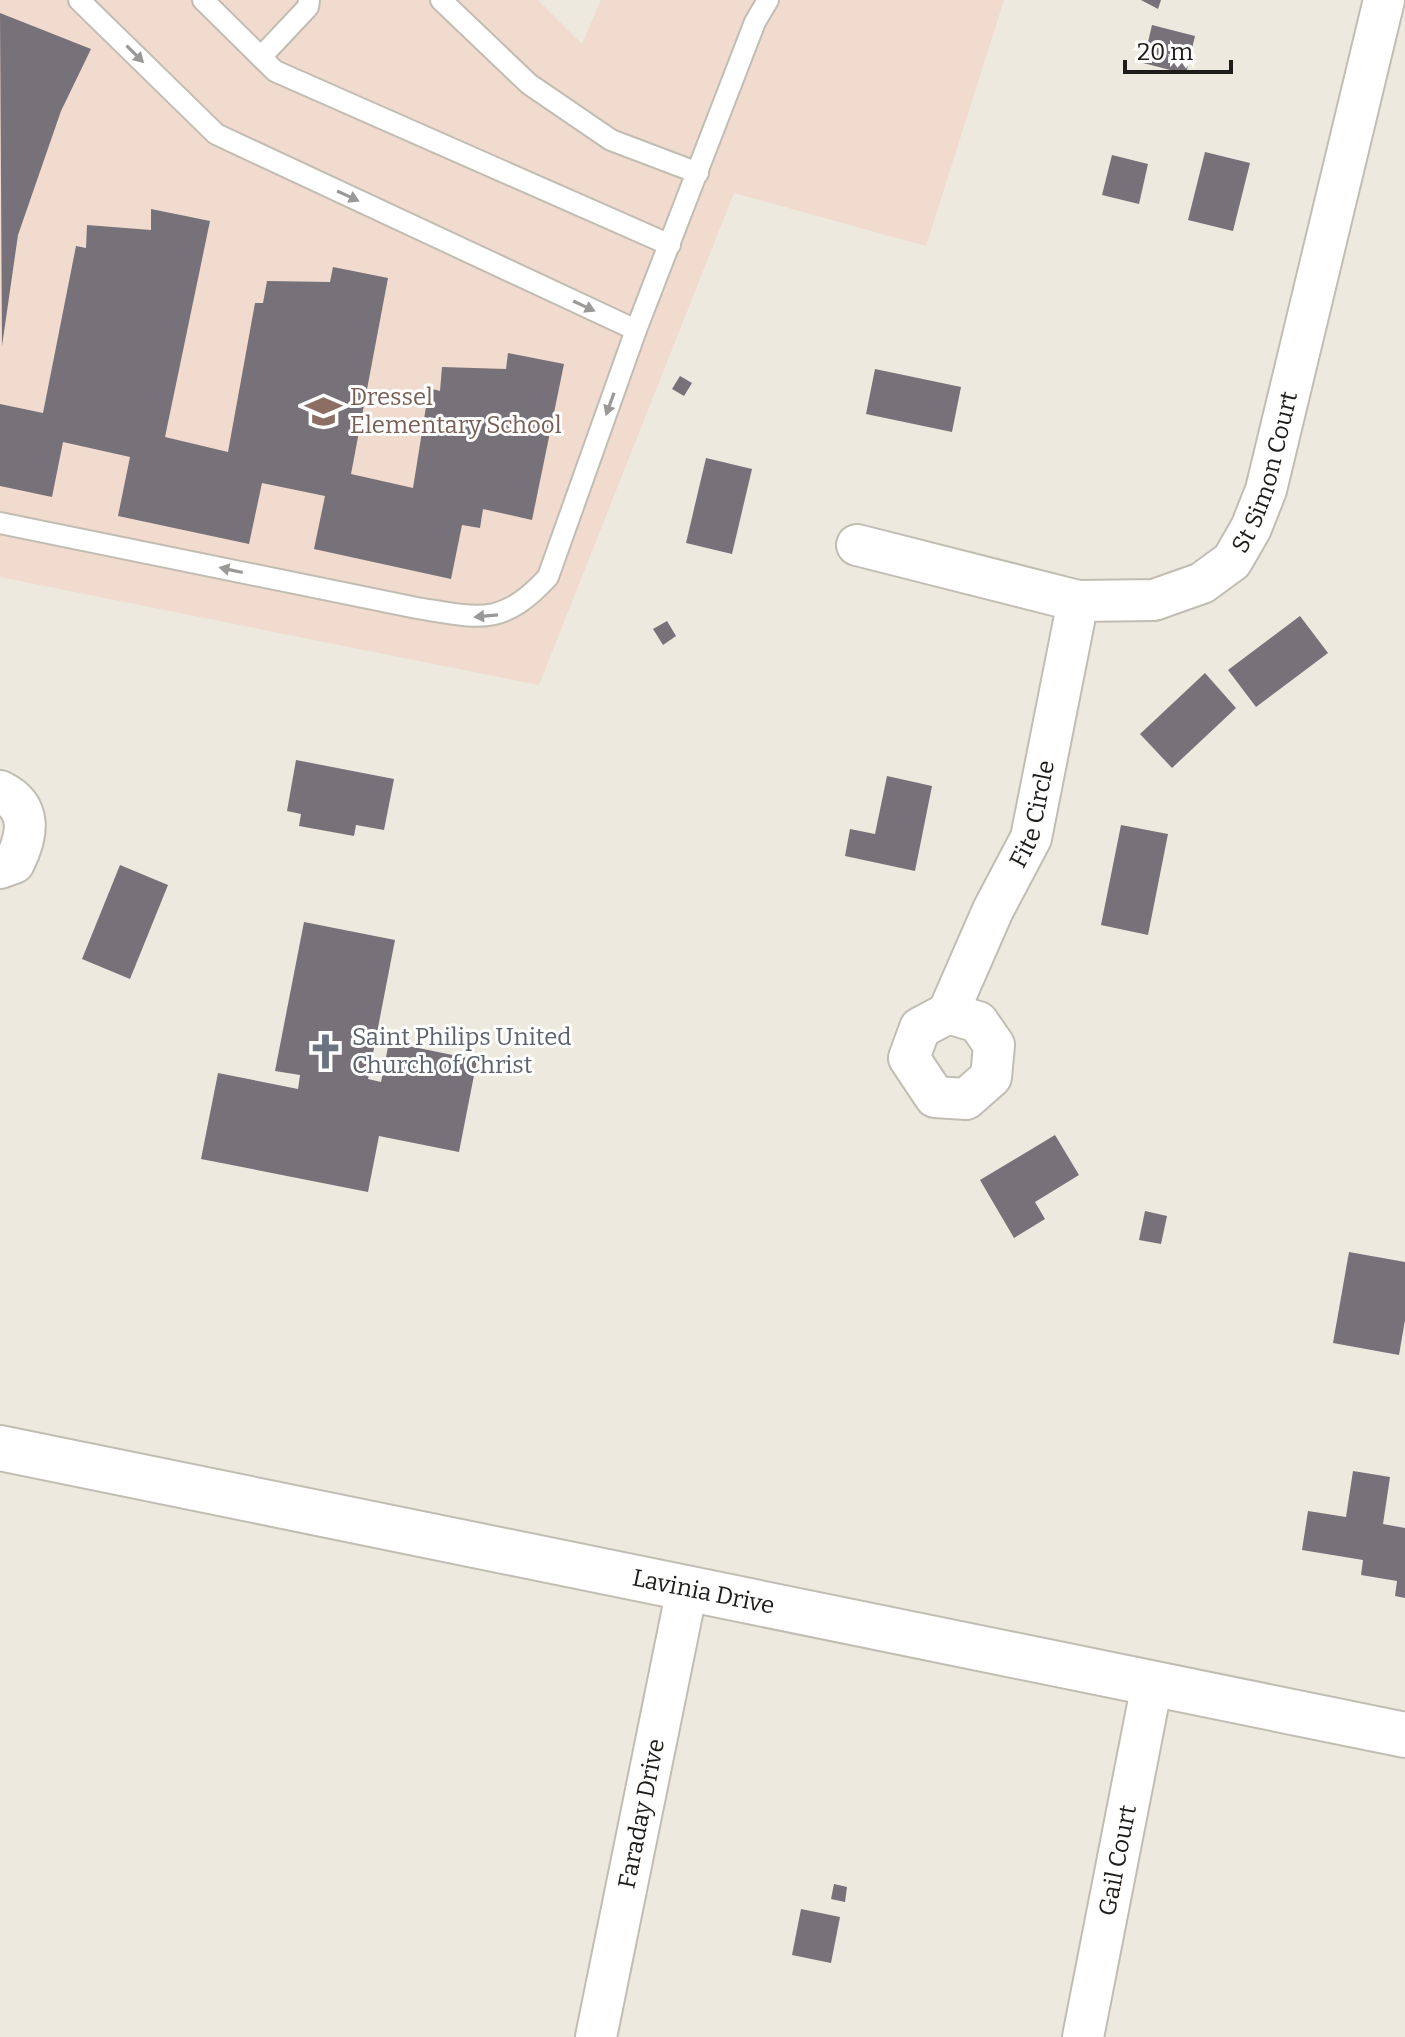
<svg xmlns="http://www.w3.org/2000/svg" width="1405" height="2037" font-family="Bitter,serif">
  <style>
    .education { fill: #f1dace }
    .building { fill: #77717a }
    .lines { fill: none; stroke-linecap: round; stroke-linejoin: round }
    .service-casing { stroke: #c1bdb3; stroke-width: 24 }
    .minor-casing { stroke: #c1bdb3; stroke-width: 44 }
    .tertiary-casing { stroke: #c1bdb3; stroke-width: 48 }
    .service { stroke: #fff; stroke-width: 20 }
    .minor { stroke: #fff; stroke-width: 40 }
    .tertiary { stroke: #fff; stroke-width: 44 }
    .oneway { fill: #9a9998 }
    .labels { text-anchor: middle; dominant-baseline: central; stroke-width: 6; stroke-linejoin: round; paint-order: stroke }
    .education-label { font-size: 24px; fill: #785e54; stroke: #fff; text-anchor: start }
    .street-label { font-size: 24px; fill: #1e1c19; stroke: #fff }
    .worship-label { font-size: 24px; fill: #5b616d; stroke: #fff; text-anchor: start }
  </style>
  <rect width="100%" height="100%" fill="#ede9de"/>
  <!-- education -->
  <path class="education" d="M0,0h538l44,44 19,-44h403l-78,246 -192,-53 -195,492 -539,-108z"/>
  <!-- building -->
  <g class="building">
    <path d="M1141,0h20l-3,9z"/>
    <path d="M0,13l91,36 -30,62 -43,124 -16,111z"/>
    <path d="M1152,25l43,11 -9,38 -43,-11z"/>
    <path d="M1205,152l45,11 -17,68 -45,-11z"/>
    <path d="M1112,155l36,9 -9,40 -37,-9z"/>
    <path d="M151,209l59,12 -45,216 63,15 27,-149h8l4,-22 63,1 3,-15 55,11 -37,196 62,14 16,-100 11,3 2,-24 64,2 2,-16 56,11 -32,156 -49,-11 -3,19 -18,-3 -11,54 -137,-30 11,-53 -63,-13 -13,61 -131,-28 12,-59 -67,-15 -11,55 -52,-11v-82l43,9 33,-167 10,2 1,-23 64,5z"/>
    <path d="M875,369l86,18 -9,45 -86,-18z"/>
    <path d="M680,376l12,7 -8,13 -12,-7z"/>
    <path d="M706,458l46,11 -20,85 -46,-11z"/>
    <path d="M1300,616l28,37 -72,54 -28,-37z"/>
    <path d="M667,621l9,15 -13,9 -10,-16z"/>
    <path d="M1205,673l31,35 -64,60 -32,-34z"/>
    <path d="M296,760l98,19 -10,51 -28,-5 -2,11 -55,-10 2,-12 -14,-3z"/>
    <path d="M887,776l45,10 -17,85 -70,-15 5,-27 25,5z"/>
    <path d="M1121,825l47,9 -20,101 -47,-10z"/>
    <path d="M120,865l48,20 -38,94 -48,-20z"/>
    <path d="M304,922l91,18 -27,139 13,3 8,-40 88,18 -18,92 -80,-16 -11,56 -167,-33 17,-86 80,16 2,-14 -25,-4z"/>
    <path d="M1055,1135l24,40 -44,27 10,17 -31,19 -34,-58z"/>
    <path d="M1145,1211l22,5 -6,28 -22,-4z"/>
    <path d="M1349,1252l56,10v58l-6,35 -66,-12z"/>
    <path d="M1353,1471l37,6 -7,47 22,4v70l-10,-2 2,-15 -36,-6 2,-15 -61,-10 6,-39 38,6z"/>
    <path d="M834,1884l13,3 -2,15 -14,-3z"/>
    <path d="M801,1909l39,8 -9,46 -39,-8z"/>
  </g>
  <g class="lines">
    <defs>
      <g id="service">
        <path d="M79,0l137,134 420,196"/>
        <path d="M203,0l72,71 395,174"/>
        <path d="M441,0l88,84 82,56 87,33"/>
        <path d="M261,57l47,-50 1,-7"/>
        <path d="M0,523l417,85c62,10 85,19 131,-31l88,-247 119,-308 13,-22"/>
      </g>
      <g id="minor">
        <path id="s1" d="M857,545l221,56 76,-1 48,-17 30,-22 19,-33 15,-38 118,-490"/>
        <path d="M0,791c33,16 28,44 14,72l-14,5"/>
        <path id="s2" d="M948,1013l30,9 16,23 -3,32 -25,22 -31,-2 -26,-39 11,-30 28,-15 45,-103 38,-72 47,-237"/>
        <path id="s3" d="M596,2037l91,-448"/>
        <path id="s4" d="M1083,2037l69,-353"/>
      </g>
      <g id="tertiary">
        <path id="s5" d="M0,1448l1405,287"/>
      </g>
    </defs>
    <!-- service casing -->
    <use href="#service" class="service-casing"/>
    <!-- minor casing -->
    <use href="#minor" class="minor-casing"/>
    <!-- tertiary casing -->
    <use href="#tertiary" class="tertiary-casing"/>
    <!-- service -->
    <use href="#service" class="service"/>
    <!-- minor -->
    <use href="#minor" class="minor"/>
    <!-- tertiary -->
    <use href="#tertiary" class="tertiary"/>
  </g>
  <!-- one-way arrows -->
  <defs><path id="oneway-solid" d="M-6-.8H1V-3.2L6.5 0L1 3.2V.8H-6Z" transform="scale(2)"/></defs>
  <g class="oneway">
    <use href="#oneway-solid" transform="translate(135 54) rotate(45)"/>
    <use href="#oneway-solid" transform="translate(348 196) rotate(25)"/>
    <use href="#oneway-solid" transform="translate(584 306) rotate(25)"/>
    <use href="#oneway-solid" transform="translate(610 404) rotate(110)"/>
    <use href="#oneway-solid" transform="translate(231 570) rotate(-168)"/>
    <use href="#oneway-solid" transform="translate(486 616) rotate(175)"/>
  </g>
  <!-- icons -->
  <defs>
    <symbol id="school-bare" viewBox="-9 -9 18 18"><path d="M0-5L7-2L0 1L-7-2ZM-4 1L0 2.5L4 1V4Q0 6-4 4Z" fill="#8d6e63" stroke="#fff" stroke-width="2.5" paint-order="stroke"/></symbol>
    <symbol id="church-bare" viewBox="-9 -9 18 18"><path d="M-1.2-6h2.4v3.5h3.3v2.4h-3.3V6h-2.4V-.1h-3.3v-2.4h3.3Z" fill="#6b7280" stroke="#fff" stroke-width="2.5" paint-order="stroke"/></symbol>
  </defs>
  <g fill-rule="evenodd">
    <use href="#school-bare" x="298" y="386" width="51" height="51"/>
    <use href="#church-bare" x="300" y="1026" width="51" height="51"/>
  </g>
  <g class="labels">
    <!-- education labels -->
    <g class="education-label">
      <text x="350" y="397">Dressel<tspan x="350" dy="28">Elementary School</tspan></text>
    </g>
    <!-- street labels -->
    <g class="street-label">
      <text stroke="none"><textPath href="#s1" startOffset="488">St Simon Court</textPath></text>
      <text stroke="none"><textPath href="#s2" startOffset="484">Fite Circle</textPath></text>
      <text stroke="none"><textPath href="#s5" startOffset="718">Lavinia Drive</textPath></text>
      <text stroke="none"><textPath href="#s3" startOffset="228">Faraday Drive</textPath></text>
      <text stroke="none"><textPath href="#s4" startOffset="180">Gail Court</textPath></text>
    </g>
    <!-- worship labels -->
    <g class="worship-label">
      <text x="352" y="1037">Saint Philips United<tspan x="352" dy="28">Church of Christ</tspan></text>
    </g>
  </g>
  <!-- scale -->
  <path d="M1125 60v12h106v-12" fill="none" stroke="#1e1c19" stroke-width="4"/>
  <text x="1137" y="60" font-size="24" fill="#1e1c19" stroke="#ffffff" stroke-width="6" paint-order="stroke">20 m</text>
</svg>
